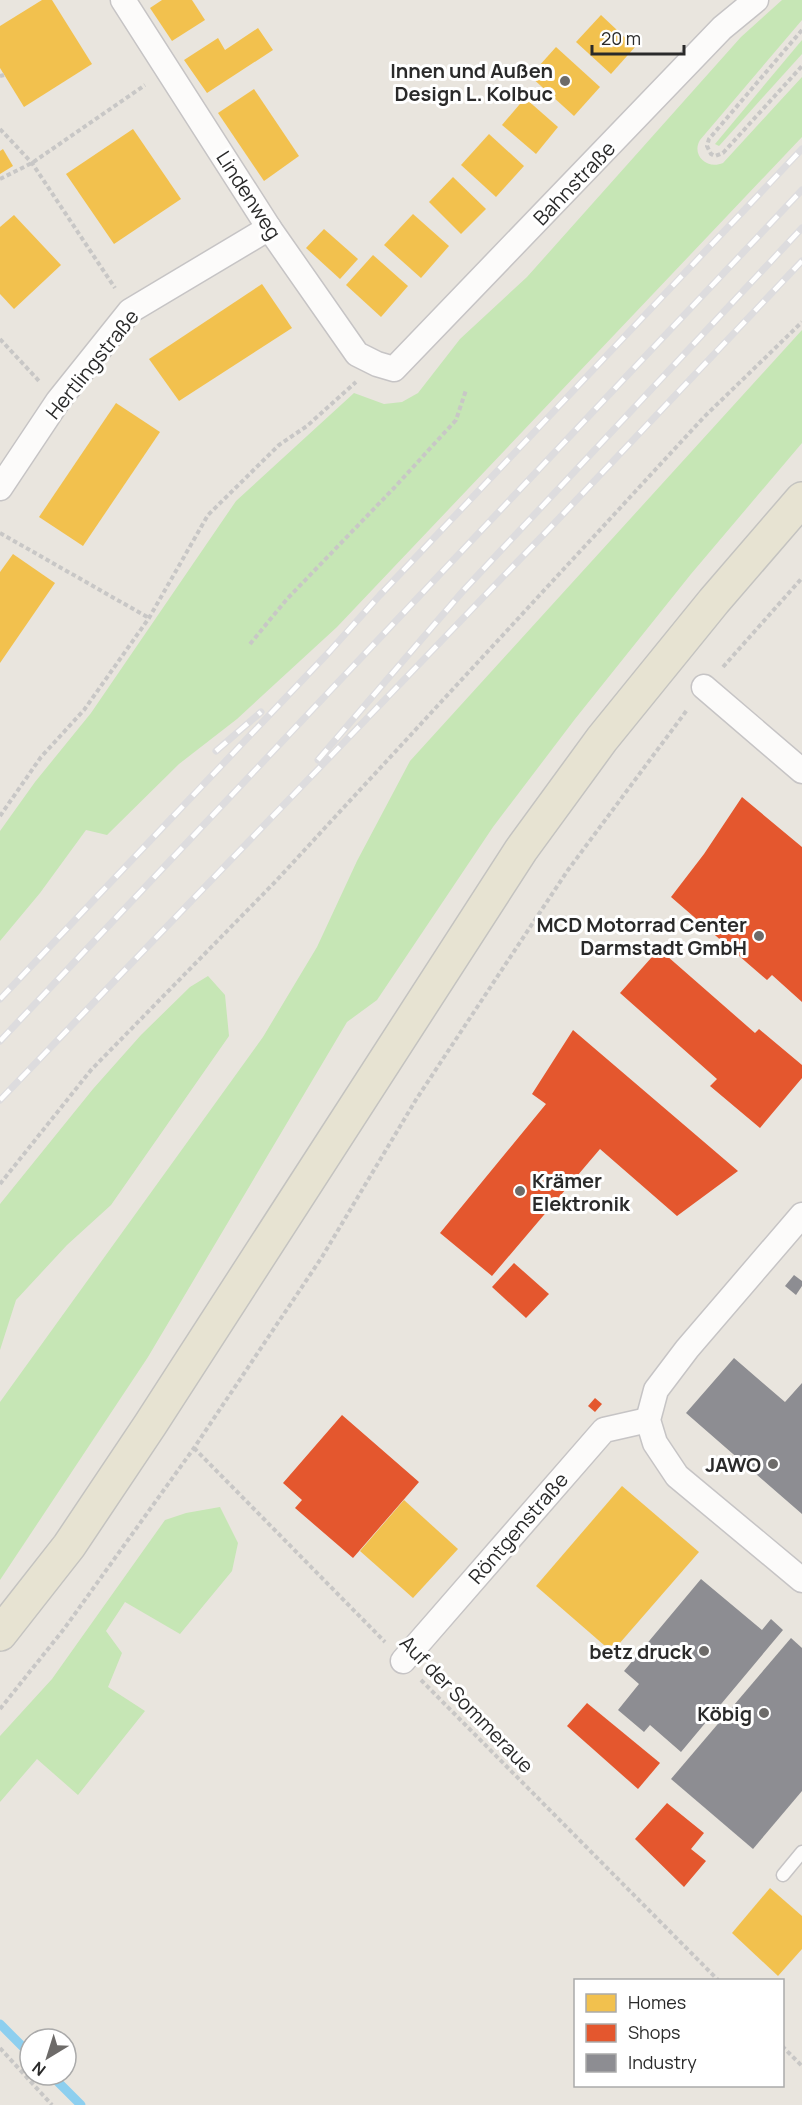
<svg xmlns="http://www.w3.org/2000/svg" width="802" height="2105" font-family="Manrope,sans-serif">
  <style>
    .green { fill: #c6e6b5 }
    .homes { fill: #f2c14e }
    .shops { fill: #e4572e }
    .industry { fill: #8d8d92 }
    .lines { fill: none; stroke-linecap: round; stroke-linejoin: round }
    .stream { stroke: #8dcfef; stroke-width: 9 }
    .service-casing { stroke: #c6c4c5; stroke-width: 15 }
    .minor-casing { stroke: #c6c4c5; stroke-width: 27 }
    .primary-casing { stroke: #c4c3c0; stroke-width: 36 }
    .path { stroke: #c8c7c6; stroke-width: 4; stroke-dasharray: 4.5 3; stroke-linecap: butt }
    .service { stroke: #fcfbfa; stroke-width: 12 }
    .minor { stroke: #fcfbfa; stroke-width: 24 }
    .primary { stroke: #e7e3d2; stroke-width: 33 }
    .rail-casing { stroke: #dddcde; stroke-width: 7 }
    .rail { stroke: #fff; stroke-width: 4.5; stroke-dasharray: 14; stroke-linecap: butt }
    .poi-dot { fill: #6d6b69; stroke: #fff; stroke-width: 2 }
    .labels { text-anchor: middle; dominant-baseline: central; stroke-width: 6; stroke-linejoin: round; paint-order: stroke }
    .poi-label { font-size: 20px; font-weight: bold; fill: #2a2a2a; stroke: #fff; text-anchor: end }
    .street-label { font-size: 20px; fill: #2a2a2a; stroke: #fff }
  </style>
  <rect width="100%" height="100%" fill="#e9e5de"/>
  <!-- green -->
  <g class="green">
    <path d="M782,0h20v20l-102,120c-9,15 7,30 23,23l79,-86v60l-465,490 -100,92 -58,45 -72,71 -21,-5 -46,63 -40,48v-110l35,-49 56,-69 145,-212 118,-108 30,11 18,-2 16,-9 42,-54 67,-62 214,-240z"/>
    <path d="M802,40v14l-83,92 -4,-2z"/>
    <path d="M802,330v113l-111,131 -116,145 -82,108 -116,173 -30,22 -199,335 -148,223v-178l263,-365 54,-90 40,-86 53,-100z"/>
    <path d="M208,976l17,19 4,41 -118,169 -44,40 -51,55 -16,50v-146l93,-115 48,-54 49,-48z"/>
    <path d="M220,1507l18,36 -6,28 -52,63 -55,-32 -19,29 16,22 -14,34 37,24 -67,84 -41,-36 -37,43v-66l52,-57 113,-159 21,-7z"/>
  </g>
  <!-- homes -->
  <g class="homes">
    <path d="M42,0h10l40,64 -68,43 -24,-39v-42z"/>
    <path d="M162,0h30l13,20 -33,21 -22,-33z"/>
    <path d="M601,15l34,32 -24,27 -35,-32z"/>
    <path d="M258,28l15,22 -66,43 -23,-33 34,-22 7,12z"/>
    <path d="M556,47l44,40 -26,29 -44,-40z"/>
    <path d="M254,89l45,67 -35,25 -46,-68z"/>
    <path d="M525,98l33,29 -22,27 -34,-29z"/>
    <path d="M133,129l48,70 -67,45 -48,-70z"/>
    <path d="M489,134l35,32 -28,31 -35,-32z"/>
    <path d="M3,149l10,17 -13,8v-23z"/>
    <path d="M453,177l33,32 -25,25 -32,-32z"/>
    <path d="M413,214l36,32 -28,32 -37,-33z"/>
    <path d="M14,215l47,50 -47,44 -14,-15v-67z"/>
    <path d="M324,229l34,30 -18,20 -34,-31z"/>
    <path d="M373,255l35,31 -27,31 -35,-32z"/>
    <path d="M262,284l30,44 -113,73 -30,-42z"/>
    <path d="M116,403l44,29 -77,114 -44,-29z"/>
    <path d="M13,554l42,29 -55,80v-91z"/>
    <path d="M622,1486l77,66 -87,100 -76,-66z"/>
    <path d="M404,1500l54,49 -45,49 -53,-47z"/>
    <path d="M770,1888l32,28v33l-24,27 -46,-43z"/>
  </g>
  <!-- shops -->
  <g class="shops">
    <path d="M742,797l60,50v155l-30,-27 -5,5 -96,-83 33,-43z"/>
    <path d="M659,949l96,84 4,-4 43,36v13l-42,50 -50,-42 7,-7 -97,-86z"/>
    <path d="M573,1030l165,141 -61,45 -77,-67 -108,127 -52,-43 106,-129 -14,-10z"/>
    <path d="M514,1263l35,31 -23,24 -34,-31z"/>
    <path d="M595,1398l7,6 -7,8 -7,-6z"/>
    <path d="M342,1415l77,67 -66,76 -58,-50 7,-8 -19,-17z"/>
    <path d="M587,1703l73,60 -22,26 -71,-63z"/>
    <path d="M667,1803l37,30 -13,16 15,12 -22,26 -49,-48z"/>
  </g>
  <!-- industry -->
  <g class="industry">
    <path d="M794,1275l8,6v5l-6,9 -11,-9z"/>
    <path d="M734,1358l51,44 17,-19v131l-116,-101z"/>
    <path d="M701,1579l61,51 9,-11 12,11 -102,122 -31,-27 -6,7 -26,-22 21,-26 -15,-13z"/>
    <path d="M791,1638l11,10v143l-49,58 -82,-70z"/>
  </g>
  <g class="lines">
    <!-- stream -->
    <g class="stream">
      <path d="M0,2024l30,30"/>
      <path d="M51,2075l30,30"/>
    </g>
    <defs>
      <path id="service" d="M783,1875l19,-23"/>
      <g id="minor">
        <path d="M123,0l146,228 88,126 20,10 17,5 328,-341 34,-28"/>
        <path d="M0,488l58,-87 72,-90 139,-83"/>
        <path d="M704,687l98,84"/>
        <path d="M802,1215l-115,134 -31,41 -8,30 7,23 22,33 125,104"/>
        <path d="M403,1661l201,-231 44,-10"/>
      </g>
      <path id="primary" d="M0,1634l69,-88 81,-121 371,-575 81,-111 112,-138 88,-102"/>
    </defs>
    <!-- service casing -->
    <use href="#service" class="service-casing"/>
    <!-- minor casing -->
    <use href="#minor" class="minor-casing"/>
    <!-- primary casing -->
    <use href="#primary" class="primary-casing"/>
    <!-- path -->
    <g class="path">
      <path d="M802,30l-93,109 -2,7 4,8 4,2 8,-3 79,-87"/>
      <path d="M0,76l4,-1"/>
      <path d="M0,129l32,34 83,125"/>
      <path d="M0,179l32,-16 113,-78"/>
      <path d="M0,339l39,42"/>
      <path d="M0,533l149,85"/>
      <path d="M250,644l37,-45 107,-111 62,-68 10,-30"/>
      <path d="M723,667l79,-89"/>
      <path d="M0,816l41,-59 43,-47 65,-92 59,-103 71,-70 28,-19 49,-44"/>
      <path d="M0,1184l91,-114 184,-188 429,-465 98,-95"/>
      <path d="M194,1448l191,194"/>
      <path d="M421,1680l297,300"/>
      <path d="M0,1709l64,-80 130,-181 128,-191 95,-159 151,-228 119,-160"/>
      <path d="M782,2046l20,20"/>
      <path d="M0,2048l52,57"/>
    </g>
    <!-- service -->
    <use href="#service" class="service"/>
    <!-- minor -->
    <use href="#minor" class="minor"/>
    <!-- primary -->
    <use href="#primary" class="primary"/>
    <defs>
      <g id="rail">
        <path d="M216,751l45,-39"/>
        <path d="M318,760l145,-169 339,-363"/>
        <path d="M0,999l330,-348 50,-56 422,-446"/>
        <path d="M0,1041l802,-851"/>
        <path d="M0,1100l549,-571 253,-268"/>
      </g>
    </defs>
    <!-- rail casing -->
    <use href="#rail" class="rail-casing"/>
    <!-- rail -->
    <use href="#rail" class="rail"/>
  </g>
  <!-- markers -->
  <g class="poi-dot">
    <circle cx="565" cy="81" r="6"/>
    <circle cx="759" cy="936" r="6"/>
    <circle cx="520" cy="1191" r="6"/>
    <circle cx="773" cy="1464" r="6"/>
    <circle cx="704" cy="1651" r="6"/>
    <circle cx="764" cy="1713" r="6"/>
  </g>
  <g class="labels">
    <!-- poi labels -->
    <g class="poi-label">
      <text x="553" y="70">Innen und Außen<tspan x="553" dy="23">Design L. Kolbuc</tspan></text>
      <text x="747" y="924">MCD Motorrad Center<tspan x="747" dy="23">Darmstadt GmbH</tspan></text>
      <text x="532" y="1180" text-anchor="start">Krämer<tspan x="532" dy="23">Elektronik</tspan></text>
      <text x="761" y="1464">JAWO</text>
      <text x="692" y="1651">betz druck</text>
      <text x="752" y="1713">Köbig</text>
    </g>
    <!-- street labels -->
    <g class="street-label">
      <text transform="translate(574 183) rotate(-46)">Bahnstraße</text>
      <text transform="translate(249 195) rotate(57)">Lindenweg</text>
      <text transform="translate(92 364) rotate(-51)">Hertlingstraße</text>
      <text transform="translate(518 1528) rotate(-49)">Röntgenstraße</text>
      <text transform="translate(467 1704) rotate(46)">Auf der Sommeraue</text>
    </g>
  </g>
  <!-- legend -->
  <rect x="574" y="1979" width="210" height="108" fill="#ffffff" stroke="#aaaaaa" stroke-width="1.5"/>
  <rect x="586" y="1994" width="30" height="18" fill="#f2c14e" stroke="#aaaaaa" stroke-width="1.5"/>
  <text x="628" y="2009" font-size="18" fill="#2a2a2a">Homes</text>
  <rect x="586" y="2024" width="30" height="18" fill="#e4572e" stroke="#aaaaaa" stroke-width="1.5"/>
  <text x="628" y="2039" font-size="18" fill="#2a2a2a">Shops</text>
  <rect x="586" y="2054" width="30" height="18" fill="#8d8d92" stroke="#aaaaaa" stroke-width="1.5"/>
  <text x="628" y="2069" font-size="18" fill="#2a2a2a">Industry</text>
  <!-- north arrow -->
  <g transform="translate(48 2057) rotate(218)"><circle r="28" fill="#ffffff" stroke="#aaaaaa" stroke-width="1.5"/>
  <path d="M0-4.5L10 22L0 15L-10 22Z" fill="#6d6b69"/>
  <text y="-9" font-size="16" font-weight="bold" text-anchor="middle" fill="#2a2a2a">N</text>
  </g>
  <!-- scale -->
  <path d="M592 45v9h92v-9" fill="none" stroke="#2a2a2a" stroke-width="3"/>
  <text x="601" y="45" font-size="18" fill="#2a2a2a" stroke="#ffffff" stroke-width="4.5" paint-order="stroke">20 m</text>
</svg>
